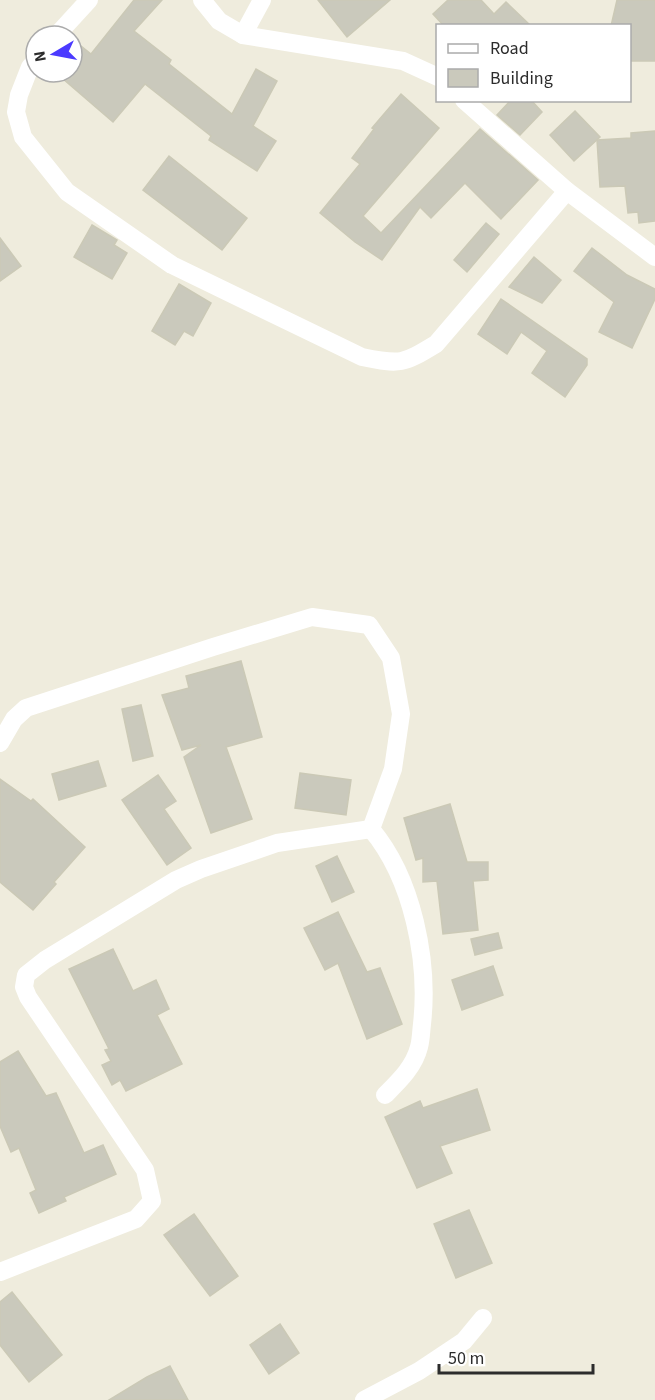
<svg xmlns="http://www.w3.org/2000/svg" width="655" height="1400" font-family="'Source Sans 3',sans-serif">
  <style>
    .building { fill: #cac9bc; stroke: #cbc9b6; stroke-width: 1.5 }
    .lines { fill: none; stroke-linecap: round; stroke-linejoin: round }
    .street { stroke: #fff; stroke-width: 18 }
  </style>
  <rect width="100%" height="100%" fill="#efecdd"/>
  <!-- building -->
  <g class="building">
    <path d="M134,0h28l-28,31 37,29 -2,4 63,50 24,-45 21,12 -24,45 23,15 -19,30 -48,-31 2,-4 -66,-52 -32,38 -58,-50h17v-15l9,-11 10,8z"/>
    <path d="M318,0h72l-43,37z"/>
    <path d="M448,0h33l13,14 12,-12 25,24h-87l-11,-12z"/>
    <path d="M617,0h38v61h-25v-35h-19z"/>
    <path d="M401,94l38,34 -76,88 18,17 99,-104 58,51 -37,39 -36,-36 -34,35 -11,-11 -38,53 -27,-18 -35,-29 40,-49 -8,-6 22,-29 -2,-1z"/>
    <path d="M511,100h20l11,12 -22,23 -23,-20z"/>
    <path d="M575,111l25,26 -26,24 -24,-26z"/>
    <path d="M655,131v90l-16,2 -1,-11 -10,1 -3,-27 -25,1 -3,-47 34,-2v-5z"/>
    <path d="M169,156l78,62 -25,32 -79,-60z"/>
    <path d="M486,223l13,11 -32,38 -13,-12z"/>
    <path d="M92,225l25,15 -3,5 13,8 -15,26 -38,-22z"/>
    <path d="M0,238l21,28 -21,15z"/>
    <path d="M592,248l35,27 28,14v10l-23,49 -33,-16 15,-30 -40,-31z"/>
    <path d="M534,257l27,23 -19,23 -33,-16z"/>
    <path d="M179,284l32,19 -18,33 -9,-5 -9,14 -23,-14z"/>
    <path d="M501,299l86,60v6l-22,32 -33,-24 15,-22 -26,-19 -14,22 -29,-20z"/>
    <path d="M241,661l21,76 -36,10 26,72 -41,14 -27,-76 17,-12 -19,5 -20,-55 27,-7 -3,-12z"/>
    <path d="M141,705l12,51 -20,5 -11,-52z"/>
    <path d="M98,761l8,25 -47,14 -7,-26z"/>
    <path d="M300,773l51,7 -5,35 -51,-7z"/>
    <path d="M158,775l18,26 -12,8 27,39 -24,17 -45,-65z"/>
    <path d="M0,779l31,22 2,-2 52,48 -31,35 2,2 -23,26 -33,-28z"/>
    <path d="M450,804l17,58h21v18l-15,1 5,49 -35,4 -6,-53 -14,1v-24l-7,2 -12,-42z"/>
    <path d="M337,856l17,36 -22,10 -16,-36z"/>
    <path d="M338,912l29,60 13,-4 22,56 -35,15 -29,-76 -13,7 -21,-42z"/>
    <path d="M498,933l4,15 -27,7 -4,-16z"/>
    <path d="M113,949l20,42 23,-11 13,29 -12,6 25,49 -56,27 -6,-11 -8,5 -10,-20 9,-4 -6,-11 4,-1 -40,-80z"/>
    <path d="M493,966l10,29 -41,15 -10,-30z"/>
    <path d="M18,1051l28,45 10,-3 28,60 19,-8 13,29 -52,23 2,4 -27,12 -9,-20 6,-3 -17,-42 -8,4 -11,-26v-64z"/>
    <path d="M477,1089l13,41 -50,16 12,27 -35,15 -32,-71 35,-16 3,7z"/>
    <path d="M469,1210l23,53 -36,15 -22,-54z"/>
    <path d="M194,1214l44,62 -28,20 -46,-61z"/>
    <path d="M12,1292l50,63 -33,27 -29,-37v-43z"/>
    <path d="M280,1324l19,29 -30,21 -19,-29z"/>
    <path d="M170,1366l18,34h-79l38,-23z"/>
  </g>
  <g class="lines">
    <!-- street -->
    <g class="street">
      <path d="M202,0l17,21 24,14 160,26 35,16"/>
      <path d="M243,35l19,-35"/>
      <path d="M56,36l33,-36"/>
      <path d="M36,60l-6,7 -11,28 -3,17 7,25 44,55 105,73 190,92c39,8 41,7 74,-13l131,-153"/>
      <path d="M464,100l103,91 88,66"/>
      <path d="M0,743l14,-24 12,-11 187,-61 99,-30 57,8 22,33 10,56 -8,55 -22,60"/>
      <path d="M371,829c42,50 58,132 51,195 -1,8 -1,16 -3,23 -5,20 -20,34 -34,48"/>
      <path d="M0,1272l136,-53 16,-18 -7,-31 -117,-173 -4,-10 2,-12 19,-15 131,-80 25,-11 76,-26 94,-14"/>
      <path d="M364,1400l55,-29 45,-30 19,-23"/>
    </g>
  </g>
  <!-- legend -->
  <rect x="436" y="24" width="195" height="78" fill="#ffffff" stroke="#ababab" stroke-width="1.5"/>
  <rect x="448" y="44" width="30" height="9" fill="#ffffff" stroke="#ababab" stroke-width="1.5"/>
  <text x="490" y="54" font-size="18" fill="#2c2c2c">Road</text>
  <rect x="448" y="69" width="30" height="18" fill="#cac9bc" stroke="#ababab" stroke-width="1.5"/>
  <text x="490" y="84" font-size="18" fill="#2c2c2c">Building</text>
  <!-- north arrow -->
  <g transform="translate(54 54) rotate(260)"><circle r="28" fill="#ffffff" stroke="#ababab" stroke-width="1.5"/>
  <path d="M0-4.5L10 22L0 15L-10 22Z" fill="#4b3aff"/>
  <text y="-9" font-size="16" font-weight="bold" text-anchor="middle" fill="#2c2c2c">N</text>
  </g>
  <!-- scale -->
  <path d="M439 1364v9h154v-9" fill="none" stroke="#2c2c2c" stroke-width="3"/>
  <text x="448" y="1364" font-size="18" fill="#2c2c2c" stroke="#ffffff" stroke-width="4.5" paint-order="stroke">50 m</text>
</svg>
